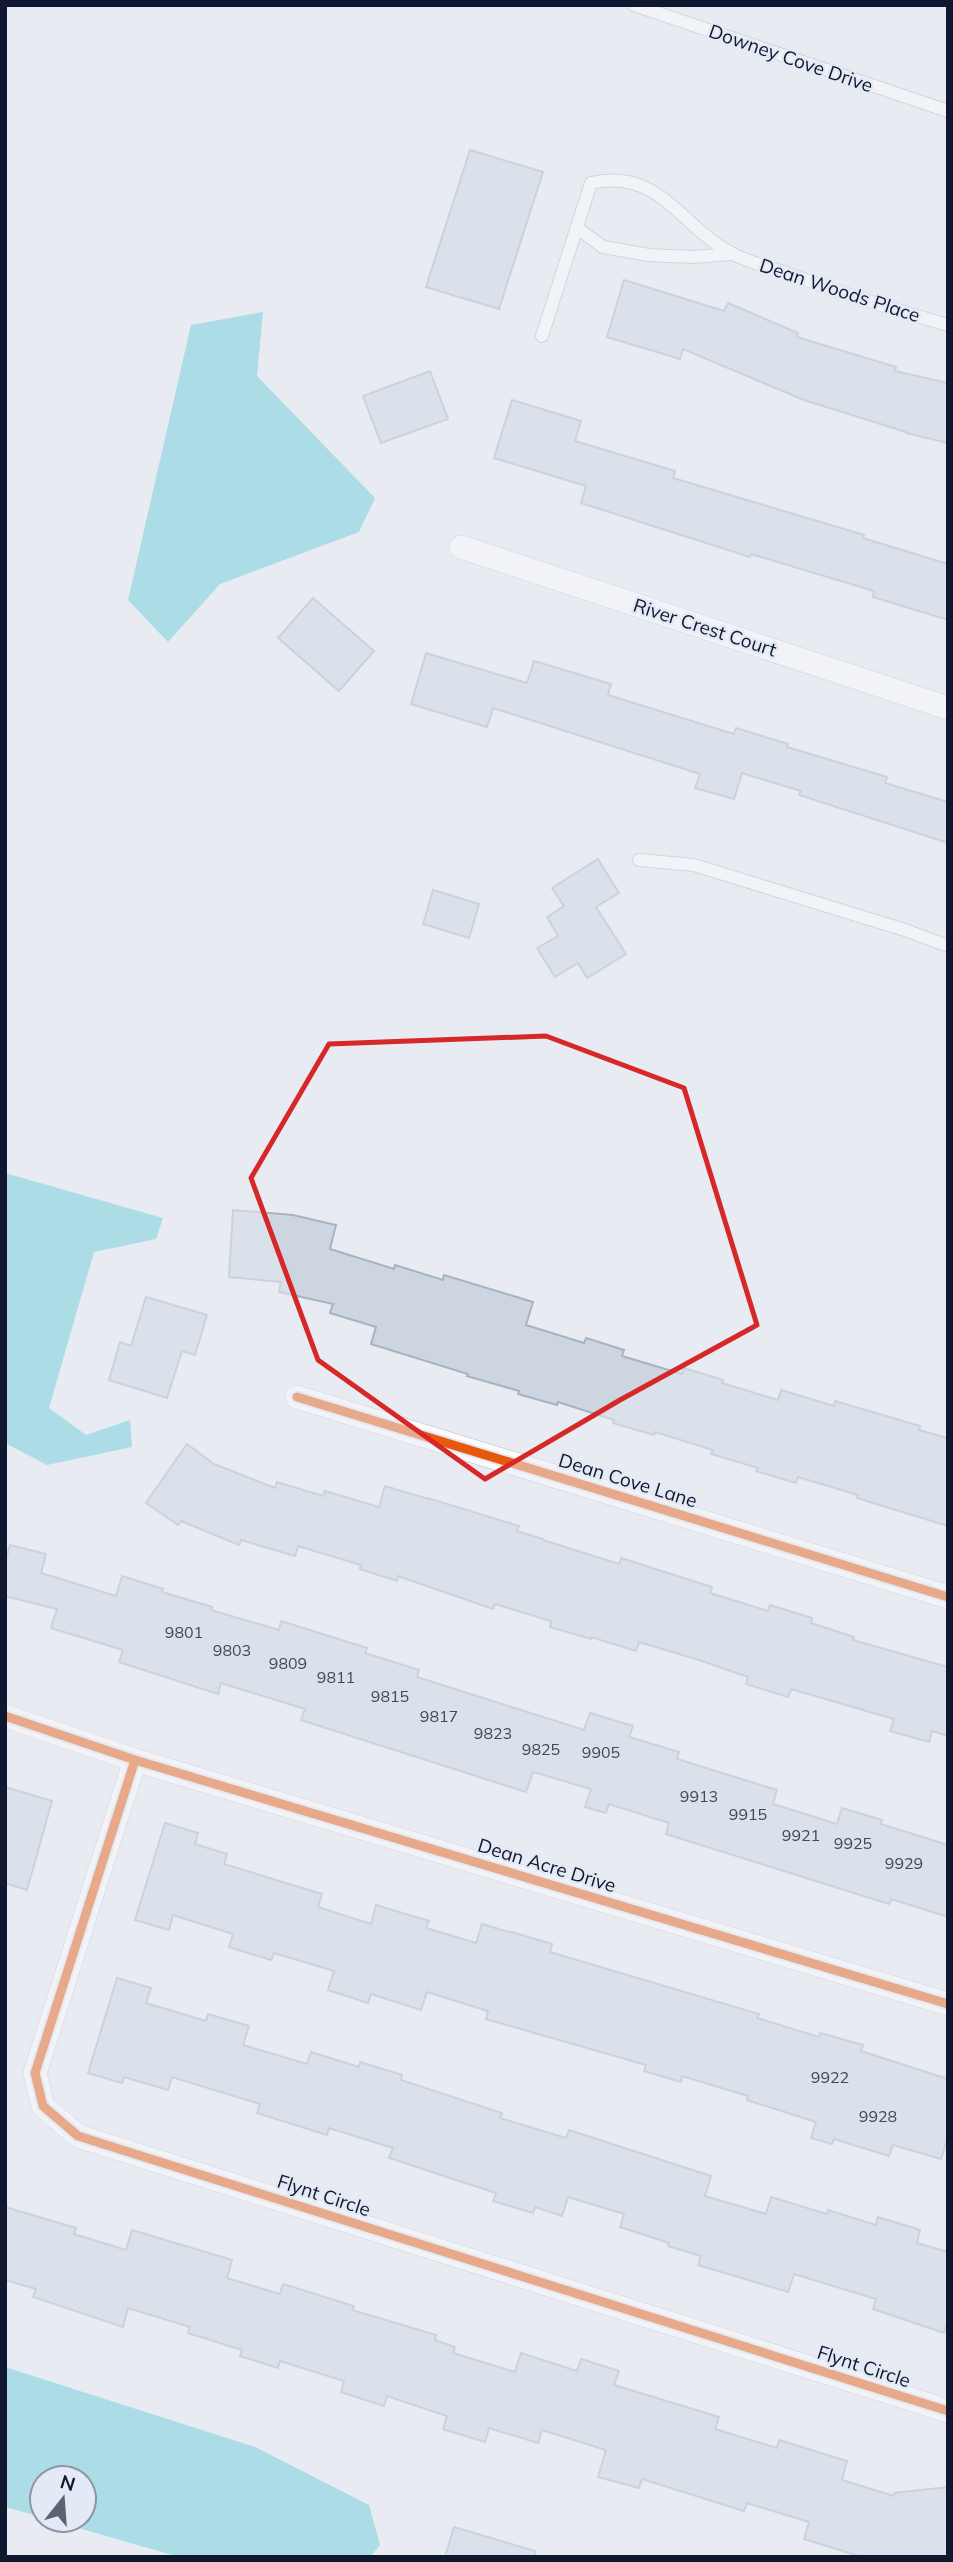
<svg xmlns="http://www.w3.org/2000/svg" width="953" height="2562" font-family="Mulish,sans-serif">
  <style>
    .water { fill: #64cad7 }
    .building { fill: #ccd5e0; stroke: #a8b4c0; stroke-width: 2 }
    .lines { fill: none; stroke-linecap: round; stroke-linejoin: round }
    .lane-casing { stroke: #b5bbc9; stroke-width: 14 }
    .street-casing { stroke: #b5bbc9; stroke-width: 24 }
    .lane { stroke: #fcfcfd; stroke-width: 12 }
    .street { stroke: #fcfcfd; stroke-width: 23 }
    .cycleway-casing { stroke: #e4e9f6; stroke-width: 13 }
    .cycleway { stroke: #e8590c; stroke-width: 9 }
    .marked { fill: none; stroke: #d62828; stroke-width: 5; stroke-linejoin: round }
    .labels { text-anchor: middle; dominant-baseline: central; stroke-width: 5; stroke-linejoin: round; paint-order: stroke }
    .number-label { font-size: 16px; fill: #3f485c }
    .street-label { font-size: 19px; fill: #0f182e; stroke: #e4e9f6 }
  </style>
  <rect width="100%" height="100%" fill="#e8ebf2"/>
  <!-- water -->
  <g class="water">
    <path d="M263,312l-6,64 118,122 -16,34 -139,52 -52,58 -40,-42 63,-275z"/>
    <path d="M5,1173l158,45 -7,21 -62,13 -45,156 37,27 44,-15 2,27 -85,18 -42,-22z"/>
    <path d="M5,2367l250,80 114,58 11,40 -10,12h-191l-128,-37h33v-42h-42v39l-37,-10z"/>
  </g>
  <!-- building -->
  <g class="building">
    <path d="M470,150l73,22 -44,137 -73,-22z"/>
    <path d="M624,280l100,31 4,-8 70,30 -1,4 99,30 -1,4 53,12v60l-42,-10v-1l-102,-32 -121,-51 -3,10 -73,-22z"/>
    <path d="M430,371l18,48 -67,24 -18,-47z"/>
    <path d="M512,400l69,21 -6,20 100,30 -2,7 191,57 -1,3 85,26v56l-75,-23 1,-6 -123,-37 -1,3 -169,-54 5,-17 -92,-28z"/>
    <path d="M313,598l61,53 -35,40 -61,-53z"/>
    <path d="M426,653l101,30 7,-22 77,23 -3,11 126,39 2,-6 52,16 -1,3 100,30 -2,6 63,19v41l-149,-48 2,-4 -59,-18 -8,26 -39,-11 5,-14 -207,-66 -6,19 -76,-23z"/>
    <path d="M598,859l21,34 -23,14 30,47 -39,24 -9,-15 -23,14 -18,-29 21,-12 -11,-19 17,-11 -12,-18z"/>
    <path d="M433,890l46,14 -10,34 -46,-14z"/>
    <path d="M233,1210l60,5 43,10 -6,24 64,20 1,-4 48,15 1,-5 89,27 -7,23 58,18 2,-5 38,12 -2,6 60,18 2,-6 39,12 -1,3 56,17 3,-10 53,16 1,-5 85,25 -1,4 29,8v88l-91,-28 1,-3 -60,-18 -2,6 -40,-12 2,-3 -47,-14 2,-4 -58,-18 -1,3 -41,-12 1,-3 -56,-18 -1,3 -39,-11 1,-3 -52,-15 1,-2 -97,-30 5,-17 -46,-14 3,-9 -54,-12 2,-10 -52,-5z"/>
    <path d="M146,1297l61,18 -12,40 -13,-4 -15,47 -58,-18 11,-38 11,4z"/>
    <path d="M187,1444l27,20 61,24 2,-6 46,14 2,-5 54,16 6,-21 43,13v-1l91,28 -2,5 26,8v1l76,24 2,-6 91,29 -2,6 58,18 2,-6 42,13 -1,5 43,14 -1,3 95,27v69l-16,-5 -3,11 -39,-11 4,-12 -103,-30 -3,8 -42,-13 2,-7 -49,-17 -60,-18 -3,9 -45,-14v2l-41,-12 1,-6 -56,-17 -2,5 -95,-33 -1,5 -37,-12 1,-4 -63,-19 -3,10 -54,-16 -2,5 -58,-24 -3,4 -32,-22z"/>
    <path d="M10,1545l36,9 -5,19 75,23 6,-20 41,13 -1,3 50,15 -1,3 68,20 2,-9 86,27 -2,5 54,17 -2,7 167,53 6,-17 43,13 -4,11 50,15 -2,7 100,31 -4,14 64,20 5,-16 40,12 -1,4 67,21v72l-57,-18 -2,5 -223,-70 3,-11 -60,-19 -3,9 -21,-6 6,-18 -58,-17 -7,20 -225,-72 4,-11 -84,-26 -3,11 -99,-32 4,-12 -72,-22 6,-19 -52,-13v-33z"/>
    <path d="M5,1787l47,14 -25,89 -22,-7z"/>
    <path d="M165,1823l33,10 -3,11 32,10 -3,10 98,30 -4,13 53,17 5,-19 53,16 -3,7 50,15 6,-19 30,9v-1l40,12 -2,8 209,62 -2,4 62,19 1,-4 43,12 -2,6 87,28v58l-7,22 -48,-14 -4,11 -55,-17 -2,5 -21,-6 5,-16 -69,-22 1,-4 -66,-20 -1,6 -37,-11 2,-6 -160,-46 2,-8 -61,-19 -6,18 -50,-16 -3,9 -40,-13 6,-19 -60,-18 -3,7 -42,-13 4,-13 -60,-19 -4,15 -34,-10z"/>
    <path d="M117,1978l34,10 -5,15 60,18 2,-7 41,12 -6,19 64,19 4,-12 48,15 1,-5 42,13 -1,5 101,33 -2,5 66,20 3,-8 142,46 -6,20 61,18 5,-17 56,17 1,-4 48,15 2,-8 42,13 -3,13 31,9v69l-4,12 -71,-24 3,-10 -82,-25 -6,18 -90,-27 3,-9 -33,-10 1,-3 -49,-16 4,-13 -56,-17 -6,19 -27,-9 -2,6 -40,-12 3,-8 -107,-35 4,-10 -64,-20 -2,7 -70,-22 3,-9 -88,-27 -4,13 -44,-13 -2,6 -34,-10z"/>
    <path d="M5,2207l71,21 -2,6 52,16 6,-20 100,30 -5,18 53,16 3,-10 71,22 -2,4 84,25 -1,5 20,7 -2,6 62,19 6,-19 56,18 4,-12 38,12 -5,14 105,32 -4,12 62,19 2,-8 68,21 -5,19 52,16v-3l54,-6v70h-86l-58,-18 5,-17 -62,-19 -3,8 -102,-32 -3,9 -41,-11 8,-27 -64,-20 -4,13 -49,-15 -4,14 -42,-13 4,-13 -60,-20 -3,10 -43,-14 3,-11 -64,-20 -2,7 -38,-12 2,-6 -54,-17 2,-6 -62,-19 -5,19 -90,-30 3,-8 -31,-9z"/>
    <path d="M454,2527l81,24v6h-90z"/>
  </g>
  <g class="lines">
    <defs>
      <g id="lane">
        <path d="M634,5l314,106"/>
        <path d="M577,228l26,19 46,8 44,2 39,-3"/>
        <path d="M542,336l49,-153c69,-16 90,45 142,71 17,9 38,14 56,20 53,19 105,36 159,51"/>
        <path d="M639,860l55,5 211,65 43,16"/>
      </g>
      <g id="street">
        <path d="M461,547l487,161"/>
        <path d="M297,1397l651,200"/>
        <path d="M5,1716l130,44 813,244"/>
        <path d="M135,1760l-100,313 8,33 35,30 870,275"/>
      </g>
    </defs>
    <!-- lane casing -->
    <use href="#lane" class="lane-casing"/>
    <!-- street casing -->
    <use href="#street" class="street-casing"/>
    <!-- lane -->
    <use href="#lane" class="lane"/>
    <!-- street -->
    <use href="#street" class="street"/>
    <defs>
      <g id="cycleway">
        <path d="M297,1397l651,200"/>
        <path d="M5,1716l130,44 813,244"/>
        <path d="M135,1760l-100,313 8,33 35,30 870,275"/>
      </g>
    </defs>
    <!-- cycleway casing -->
    <use href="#cycleway" class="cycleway-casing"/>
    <!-- cycleway -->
    <use href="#cycleway" class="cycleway"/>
  </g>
  <!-- marked area -->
  <path d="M0 0H953V2562H0ZM546,1036l138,52 73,237 -137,75 -135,79 -167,-119 -67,-182 78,-134z" fill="#e8ebf2" fill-opacity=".55" fill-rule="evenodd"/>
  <path class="marked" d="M546,1036l138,52 73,237 -137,75 -135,79 -167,-119 -67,-182 78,-134z"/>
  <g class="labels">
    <!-- number labels -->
    <g class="number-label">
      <text x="184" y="1632">9801</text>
      <text x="232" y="1650">9803</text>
      <text x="288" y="1663">9809</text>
      <text x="336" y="1677">9811</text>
      <text x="390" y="1696">9815</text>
      <text x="439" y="1716">9817</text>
      <text x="493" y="1733">9823</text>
      <text x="541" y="1749">9825</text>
      <text x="601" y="1752">9905</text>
      <text x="699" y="1796">9913</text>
      <text x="748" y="1814">9915</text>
      <text x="801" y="1835">9921</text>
      <text x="853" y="1843">9925</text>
      <text x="904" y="1863">9929</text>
      <text x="830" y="2077">9922</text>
      <text x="878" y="2116">9928</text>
    </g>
    <!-- street labels -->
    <g class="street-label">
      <text transform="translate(791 58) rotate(19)">Downey Cove Drive</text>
      <text transform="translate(840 290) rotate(18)">Dean Woods Place</text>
      <text transform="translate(705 627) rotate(18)">River Crest Court</text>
      <text transform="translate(628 1480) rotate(17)">Dean Cove Lane</text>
      <text transform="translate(547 1865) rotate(17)">Dean Acre Drive</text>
      <text transform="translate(324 2195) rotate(18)">Flynt Circle</text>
      <text transform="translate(864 2366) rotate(18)">Flynt Circle</text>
    </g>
  </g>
  <!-- border -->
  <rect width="953" height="2562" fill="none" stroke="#0f182e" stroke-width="14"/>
  <!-- north arrow -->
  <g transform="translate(63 2499) rotate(17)"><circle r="33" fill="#e4e9f6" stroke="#8f95a6" stroke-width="2"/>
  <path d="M0-5L12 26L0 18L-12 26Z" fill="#5b6273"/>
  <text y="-10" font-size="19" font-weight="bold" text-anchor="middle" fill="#0f182e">N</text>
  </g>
</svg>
